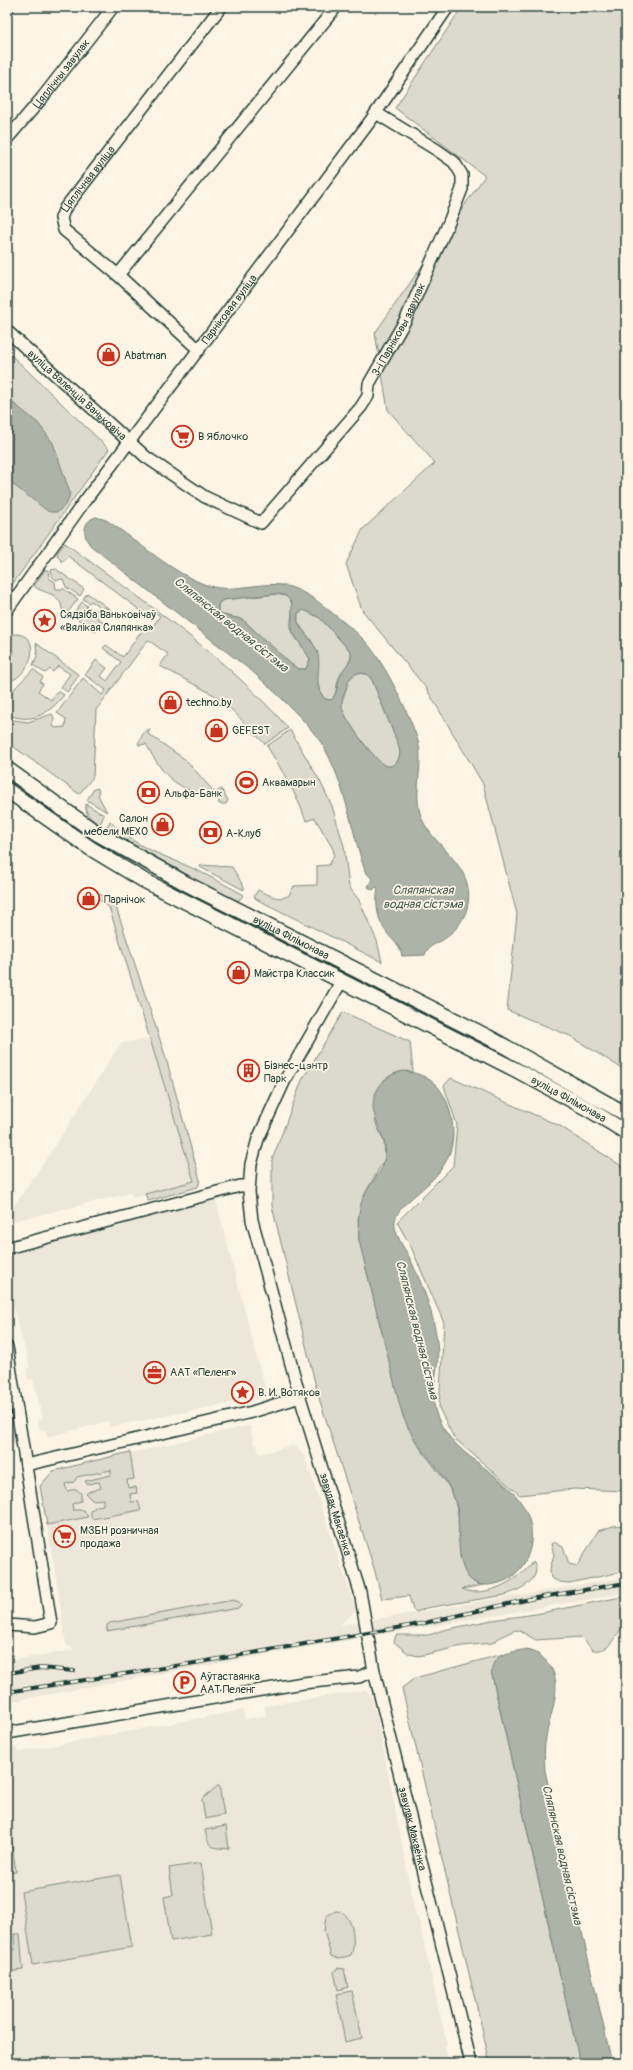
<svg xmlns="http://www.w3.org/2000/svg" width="633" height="2070" font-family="Pangolin,sans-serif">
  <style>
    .built { fill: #ece7d8 }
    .green { fill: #dcdacc; stroke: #7e8c80 }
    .water { fill: #aeb3a7; stroke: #758479; fill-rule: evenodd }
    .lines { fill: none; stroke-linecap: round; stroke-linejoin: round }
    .minor-casing { stroke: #1f3d34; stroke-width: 14 }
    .major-casing { stroke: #1f3d34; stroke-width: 17 }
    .minor { stroke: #fcf5e5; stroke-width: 11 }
    .major { stroke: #fcf5e5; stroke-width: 14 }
    .rail-casing { stroke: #1f3d34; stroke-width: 4 }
    .rail { stroke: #fcf5e5; stroke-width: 2.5; stroke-dasharray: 8; stroke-linecap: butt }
    .labels { text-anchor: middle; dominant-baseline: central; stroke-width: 3.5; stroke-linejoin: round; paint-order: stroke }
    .street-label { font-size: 11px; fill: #1f3d34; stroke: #fcf5e5 }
    .poi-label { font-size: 11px; fill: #1f3d34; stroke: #fcf5e5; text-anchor: start }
    .water-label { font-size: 12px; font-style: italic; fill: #435a51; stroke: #fcf5e5 }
  </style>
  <rect width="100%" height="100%" fill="#fcf5e5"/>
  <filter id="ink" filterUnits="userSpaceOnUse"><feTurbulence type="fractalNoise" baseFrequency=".025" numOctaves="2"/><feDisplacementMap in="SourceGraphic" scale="8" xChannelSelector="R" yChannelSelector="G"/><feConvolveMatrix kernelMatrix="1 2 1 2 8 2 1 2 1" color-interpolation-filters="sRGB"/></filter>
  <g filter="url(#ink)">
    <!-- built -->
    <g class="built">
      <path d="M150,1039l44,142 -62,17 -1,-5 -121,29 -3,-1v-5l46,-67 68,-106z"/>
      <path d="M215,1197l52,199 -158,31v-6l-62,16 -2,-8 -4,2 -4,-11 6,-1 -10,-40 -5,1 -2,-11 4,-2 -23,-83v-32z"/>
      <path d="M7,1393l7,50 -7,1z"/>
      <path d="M247,1426h3l4,19h3l2,9 35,-9 10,10 52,155 -16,15 286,-48v16l-311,53 -308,56v-41l68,-11 -9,-5 -10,-68 -16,-91 13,-15z"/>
      <path d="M366,1690l5,7 7,24 38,196 5,-1 -3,1 29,127 -2,1 3,13 12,-3 2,8h-455v-314l10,-2 1,5 225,-42 2,9 14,-2 7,-2 -2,-9z"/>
    </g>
    <!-- green -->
    <g class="green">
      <path d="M462,7h164v1064l-56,-35 -63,-26 10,-96 -34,-130 -57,-96 -64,-78 -16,-46 17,-35 72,-66 -47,-53 -13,-77 110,-157 -90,-68z"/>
      <path d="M7,351l102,98 -102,143z"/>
      <path d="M65,543c78,58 159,112 223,185l-23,16 -33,-34 -18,-15 -54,-29 8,-12 -20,-14 -52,70 -3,67 -14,17 -72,-52v-23l21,3 24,-8 2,4 -1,7 2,3 10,-1 1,-8 -9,-6 26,-35 19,17 4,-5 -21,-15 11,-15 11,8 -6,8 6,5 14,-19 -18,-14 3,-3 17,12 21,-29 5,4 11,-16 -7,-5 -4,6 -81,-61 -5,6 -6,-6 1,-4z"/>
      <path d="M56,569l28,20 -4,7 -14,-9 -3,-8 -7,1 -4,-4 -1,-6z"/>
      <path d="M45,570h3l1,8 6,4 1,7h8l14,10 -10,13 -6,-3c-2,-18 -18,-14 -28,-23z"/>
      <path d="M87,593l24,17v2l-7,-5 -8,10 7,5 -7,10 -24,-17 10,-13 5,4 -1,3 7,5 6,-8 -8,-5 -2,2 -6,-4z"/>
      <path d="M277,594l11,3c9,10 1,21 3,31 3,12 15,19 19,31l-4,10h-8l-7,-5 -48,-44c-8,-4 -20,-2 -25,-10v-6l5,-4z"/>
      <path d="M304,610l16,8 31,34c2,10 -9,18 -13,28 -2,7 -1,15 -7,20l-6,-1c-13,-15 -4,-34 -10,-51 -3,-9 -12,-17 -17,-26v-9z"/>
      <path d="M15,634c30,1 15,44 -8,48v-45z"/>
      <path d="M36,643l43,32 -12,17 -6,-5 9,-13 -12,-8 -5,6 -3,-3 -5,4 -12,-8 4,-9z"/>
      <path d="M33,669l10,8 -3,5 3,2 -5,7 13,9 7,-9 6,4c-15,19 -33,30 -57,19 0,-25 11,-27 26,-45z"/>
      <path d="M358,673l9,1 5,6 26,64c2,6 3,12 -1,18 -3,3 -7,5 -11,4 -10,-3 -43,-49 -44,-59 -1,-6 2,-12 4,-18 2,-8 4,-13 12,-16z"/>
      <path d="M150,729l-2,5 38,26 29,33 6,-4 7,11 -2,4h-7l-1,-6c-40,-8 -53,-18 -72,-54l-6,1 -2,-1 6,-12z"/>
      <path d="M290,730l30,51 12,25 12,40 5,41 10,13 18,41 5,21 -126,-63 -2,-3 4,-6c10,4 21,12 31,5l5,-9 23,-1v-19l12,-1 5,-10 -1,-6 -18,-31 -9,3c-9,-27 -24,-50 -39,-75z"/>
      <path d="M98,788l1,9 8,15 -20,-12 7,-11z"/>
      <path d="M86,804l18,11 -4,10c-8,-5 -16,-11 -14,-21z"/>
      <path d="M110,821c25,25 42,30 73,43 21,9 41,20 61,31l-5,5 -7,1 -126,-72z"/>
      <path d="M201,865l31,2 12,20v3l-44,-23z"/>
      <path d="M98,894l10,3 7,7 50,151 35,125 -2,7 -50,14 -3,-7 49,-13 -85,-274 -15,-11z"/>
      <path d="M277,939l220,110 114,63 15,10v4l-351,-184z"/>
      <path d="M343,1012l67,30 3,30c-12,-2 -19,1 -29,8l-9,41 9,21 1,16 -19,34 -8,26 1,22 44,176 14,28 29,38 8,15 4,17 2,43 16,27 8,1 -22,4c18,8 43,-2 58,-15 5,-4 8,-9 14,-12 9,17 -15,29 -29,33l-79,13 -9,4 -4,-2 -4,-14 -27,3 -8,-31 -56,-173 -46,-189v-46l30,-80z"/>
      <path d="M451,1078l109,48 66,43v322l-52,-2 -54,6 -66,-57 -15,-30 5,-85 -33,-76 -14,-25 56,-56 4,-41 -13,-39z"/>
      <path d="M130,1452l4,27 -7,1 1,8 8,-1 1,6 -7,1 1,8 7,-1 3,9 -49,9 -2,-8 7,-5 6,-1v-6l-11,1 -6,-6 2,-2 13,-4 -2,-6 -12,2 -2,-3 26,-6v-5l-34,7 -3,5 -9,2 2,7 9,-2 5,4v8l-9,3 1,6h11l4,7 -41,8 -7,-39 13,-15z"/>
      <path d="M626,1525v46l-57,12 -9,-1 -9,-4 -1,-9 4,-14 -3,-11 3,-2 9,5 6,17 8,2 21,-35 15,-5z"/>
      <path d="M626,1596l-2,31c-13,10 -11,25 -31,23l-12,-13 -45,3 -16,-9 -5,-1 -13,6 -10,7 -30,3 -43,10 -10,-2 -15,-12 2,-7h33l14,-5 49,-10 44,-6z"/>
      <path d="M233,1600l6,2 2,4 -2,2 -132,23v-6l3,-2z"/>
      <path d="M503,1654c-8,5 -12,12 -11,21l88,388h-90l-88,-375 13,-10z"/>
      <path d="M219,1785l5,30 -19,4 -3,-20z"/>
      <path d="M7,1811l9,61 -9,1z"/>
      <path d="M226,1826l3,23c-19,-2 -20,0 -24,-19z"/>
      <path d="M201,1863l11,71 -41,7 -7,-44 9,-2 -4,-27z"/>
      <path d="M120,1875l12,72 -99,18 -12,-73z"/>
      <path d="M336,1911c5,1 9,2 11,6 7,9 8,28 4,38l-12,4 -8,-3 -7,-25 2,-15z"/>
      <path d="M14,1934h6l3,36 -16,2v-21l8,-1z"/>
      <path d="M337,1968l7,1 4,18 -10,3 -4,-18z"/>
      <path d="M352,1991l10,47 -17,4 -9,-48z"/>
    </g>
    <!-- water -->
    <g class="water">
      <path d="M7,398l31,25 15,20 17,50 -3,10 -9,9h-9l-42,-32z"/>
      <path d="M96,517l10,3c34,22 65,53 103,66 23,7 49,-4 73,-1 18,3 35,15 49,27 11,9 25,19 35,30 19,22 40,65 50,93 10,25 -3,53 4,78 8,32 55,49 48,91 -2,13 -11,25 -21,33 -7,6 -20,8 -22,18l-23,1c-2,-11 -9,-15 -15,-23 -10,-13 -12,-29 -9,-45l-2,-1 -3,3 -5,-3 4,-8 -7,-8c-14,-42 -20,-89 -43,-127 -15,-23 -47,-52 -68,-71l-163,-127c-9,-10 -9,-25 5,-29zM273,594l12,1 7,8v28l18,28 -4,10h-8l-7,-5 -48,-44c-8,-4 -20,-2 -25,-10v-6l5,-4zM304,610l16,8 31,34c2,10 -7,14 -10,22 -4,8 -3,21 -10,26l-6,-1c-14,-15 -2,-31 -8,-48 -4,-12 -24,-24 -19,-38zM358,673l9,1 5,6 26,64c2,6 3,12 -1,18 -3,3 -7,5 -11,4 -10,-3 -43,-49 -44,-59 -1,-6 2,-12 4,-18 2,-8 4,-13 12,-16z"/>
      <path d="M404,1071c22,3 36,12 44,34 26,78 -59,89 -53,122 2,12 11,23 16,34 12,25 23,53 26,81 5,38 -17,56 11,93 24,32 77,49 83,93 2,17 -3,35 -16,46 -7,7 -17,10 -27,11 -35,3 -28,-51 -30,-73 -2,-8 -4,-16 -8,-24 -17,-31 -40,-44 -50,-82l-41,-166c-1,-16 -2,-32 7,-48 6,-11 17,-21 19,-34 5,-26 -24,-44 -6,-71 7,-10 14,-14 25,-16z"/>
      <path d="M522,1650c10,0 17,3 24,11 20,21 4,51 0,76 -2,11 -2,22 -1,34l67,292h-32l-88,-388c-2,-19 14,-22 30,-25z"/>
    </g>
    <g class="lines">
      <defs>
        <g id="minor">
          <path d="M7,8l1,-1"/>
          <path id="s1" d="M7,139l35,-41 71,-91"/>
          <path d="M118,275l218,-268"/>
          <path id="s2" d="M7,331l139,126 59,40 56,26 100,-116 7,-11 1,-12 37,-65 43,-97 13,-33v-14l-8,-13 -17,-12 -61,-37"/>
          <path id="s3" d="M199,350l-81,-75 -54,-45 -3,-12 4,-10 156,-201"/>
          <path id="s4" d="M7,610l77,-108 287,-382 77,-113"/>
          <path id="s5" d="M341,982l-56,98 -27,59 -7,25 -2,28 3,28 48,177 60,195 14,79 97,392"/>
          <path d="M7,1248l233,-62h9"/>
          <path d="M7,1347l44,276 -16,4 -28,-2"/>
          <path d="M26,1465l226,-53 48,-15"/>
          <path d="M7,1733l296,-50 56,-6 15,-6"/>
        </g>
        <g id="major">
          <path id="s6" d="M7,769l91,65 89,50 301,153 138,77"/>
          <path id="s7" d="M7,790l83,58 53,32 377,192 70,38 36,22"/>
        </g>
      </defs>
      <!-- minor casing -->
      <use href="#minor" class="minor-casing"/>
      <!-- major casing -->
      <use href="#major" class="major-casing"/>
      <!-- minor -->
      <use href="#minor" class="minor"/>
      <!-- major -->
      <use href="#major" class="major"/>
      <defs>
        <g id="rail">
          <path d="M7,1673l34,-5 33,3"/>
          <path d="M7,1692l188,-29 225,-39 110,-25 96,-16"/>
        </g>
      </defs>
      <!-- rail casing -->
      <use href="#rail" class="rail-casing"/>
      <!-- rail -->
      <use href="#rail" class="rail"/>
    </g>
  </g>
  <!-- icons -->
  <defs>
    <symbol id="shop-ring" viewBox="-11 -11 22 22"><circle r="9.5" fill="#fcf5e5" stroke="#c8321e" stroke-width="1.5"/><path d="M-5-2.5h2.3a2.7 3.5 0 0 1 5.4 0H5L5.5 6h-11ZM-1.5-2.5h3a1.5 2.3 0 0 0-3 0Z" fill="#c8321e"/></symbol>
    <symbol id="supermarket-ring" viewBox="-11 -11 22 22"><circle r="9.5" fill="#fcf5e5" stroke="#c8321e" stroke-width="1.5"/><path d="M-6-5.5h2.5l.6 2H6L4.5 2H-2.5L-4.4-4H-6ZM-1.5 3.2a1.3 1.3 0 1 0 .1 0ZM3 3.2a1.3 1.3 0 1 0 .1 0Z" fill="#c8321e"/></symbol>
    <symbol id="sight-ring" viewBox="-11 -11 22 22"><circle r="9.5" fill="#fcf5e5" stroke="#c8321e" stroke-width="1.5"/><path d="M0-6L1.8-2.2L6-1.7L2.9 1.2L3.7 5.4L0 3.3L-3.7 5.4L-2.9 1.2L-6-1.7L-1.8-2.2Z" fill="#c8321e"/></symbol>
    <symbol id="stadium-ring" viewBox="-11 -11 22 22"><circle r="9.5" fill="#fcf5e5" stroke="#c8321e" stroke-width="1.5"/><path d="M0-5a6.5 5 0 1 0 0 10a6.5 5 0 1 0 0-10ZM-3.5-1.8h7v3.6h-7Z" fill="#c8321e"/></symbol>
    <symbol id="bank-ring" viewBox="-11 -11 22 22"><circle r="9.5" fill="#fcf5e5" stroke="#c8321e" stroke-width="1.5"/><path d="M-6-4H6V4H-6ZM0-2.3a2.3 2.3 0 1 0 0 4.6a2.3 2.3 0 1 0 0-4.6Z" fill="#c8321e"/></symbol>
    <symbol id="building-ring" viewBox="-11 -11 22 22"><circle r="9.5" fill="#fcf5e5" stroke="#c8321e" stroke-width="1.5"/><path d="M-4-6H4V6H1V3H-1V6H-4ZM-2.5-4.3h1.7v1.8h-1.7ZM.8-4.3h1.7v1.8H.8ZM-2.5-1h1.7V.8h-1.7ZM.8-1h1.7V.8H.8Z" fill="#c8321e"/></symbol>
    <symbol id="office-ring" viewBox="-11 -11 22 22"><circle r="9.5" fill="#fcf5e5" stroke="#c8321e" stroke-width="1.5"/><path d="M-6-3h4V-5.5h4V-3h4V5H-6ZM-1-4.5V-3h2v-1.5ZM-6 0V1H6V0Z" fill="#c8321e"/></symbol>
    <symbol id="parking-ring" viewBox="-11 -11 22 22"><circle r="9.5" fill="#fcf5e5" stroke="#c8321e" stroke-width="1.5"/><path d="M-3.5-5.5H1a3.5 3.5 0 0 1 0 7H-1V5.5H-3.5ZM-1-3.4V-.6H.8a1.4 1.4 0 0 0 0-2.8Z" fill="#c8321e"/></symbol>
  </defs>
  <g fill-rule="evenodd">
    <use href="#shop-ring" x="96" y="342" width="25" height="25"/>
    <use href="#supermarket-ring" x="170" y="424" width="25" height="25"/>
    <use href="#sight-ring" x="32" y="608" width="25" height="25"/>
    <use href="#shop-ring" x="158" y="690" width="25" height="25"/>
    <use href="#shop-ring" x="204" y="718" width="25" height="25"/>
    <use href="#stadium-ring" x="234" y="770" width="25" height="25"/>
    <use href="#bank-ring" x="136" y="780" width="25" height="25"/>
    <use href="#shop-ring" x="150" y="812" width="25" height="25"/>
    <use href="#bank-ring" x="198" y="820" width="25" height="25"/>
    <use href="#shop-ring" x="76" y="886" width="25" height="25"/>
    <use href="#shop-ring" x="226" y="960" width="25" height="25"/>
    <use href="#building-ring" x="236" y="1058" width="25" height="25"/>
    <use href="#office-ring" x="142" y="1360" width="25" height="25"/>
    <use href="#sight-ring" x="230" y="1380" width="25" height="25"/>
    <use href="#supermarket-ring" x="52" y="1524" width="25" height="25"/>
    <use href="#parking-ring" x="172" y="1670" width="25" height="25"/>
  </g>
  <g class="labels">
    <!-- street labels -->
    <g class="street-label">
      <text stroke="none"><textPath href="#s1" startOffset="85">Цяплічны завулак</textPath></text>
      <text stroke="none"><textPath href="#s3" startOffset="241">Цяплічная вуліца</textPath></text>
      <text stroke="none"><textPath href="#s4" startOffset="374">Парніковая вуліца</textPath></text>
      <text stroke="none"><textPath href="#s2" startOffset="561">3-і Парніковы завулак</textPath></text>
      <text stroke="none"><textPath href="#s2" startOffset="95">вуліца Валенція Ваньковіча</textPath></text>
      <text stroke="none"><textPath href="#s6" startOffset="331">вуліца Філімонава</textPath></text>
      <text stroke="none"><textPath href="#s7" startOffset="642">вуліца Філімонава</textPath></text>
      <text stroke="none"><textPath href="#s5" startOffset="566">завулак Макаёнка</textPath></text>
      <text stroke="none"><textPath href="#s5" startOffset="890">завулак Макаёнка</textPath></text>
    </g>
    <!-- poi labels -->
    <g class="poi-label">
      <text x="124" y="355">Abatman</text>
      <text x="198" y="436">В Яблочко</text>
      <text x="60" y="614">Сядзіба Ваньковічаў<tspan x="60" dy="13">«Вялікая Сляпянка»</tspan></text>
      <text x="186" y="702">techno.by</text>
      <text x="232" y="730">GEFEST</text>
      <text x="262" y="782">Аквамарын</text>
      <text x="164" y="793">Альфа-Банк</text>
      <text x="148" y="818" text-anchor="end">Салон<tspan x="148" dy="13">мебели MEXO</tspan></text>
      <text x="226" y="833">А-Клуб</text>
      <text x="104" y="899">Парнічoк</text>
      <text x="254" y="973">Майстра Классик</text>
      <text x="264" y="1065">Бізнес-цэнтр<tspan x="264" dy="13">Парк</tspan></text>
      <text x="170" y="1372">ААТ «Пеленг»</text>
      <text x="258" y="1392">В. И. Вотяков</text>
      <text x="80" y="1530">МЗБН розничная<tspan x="80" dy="13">продажа</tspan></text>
      <text x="200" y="1676">Аўтастаянка<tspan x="200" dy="13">ААТ Пеленг</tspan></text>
    </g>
    <!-- water labels -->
    <g class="water-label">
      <text transform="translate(231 625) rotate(39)">Сляпянская водная сістэма</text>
      <text x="423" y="890">Сляпянская<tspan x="423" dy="14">водная сістэма</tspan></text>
      <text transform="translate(417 1330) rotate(76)">Сляпянская водная сістэма</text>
      <text transform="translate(562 1855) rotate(77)">Сляпянская водная сістэма</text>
    </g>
  </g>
  <!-- margin -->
  <rect width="633" height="2070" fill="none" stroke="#fcf5e5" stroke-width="24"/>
  <rect x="12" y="12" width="609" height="2046" fill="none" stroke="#1f3d34" stroke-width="1.5" filter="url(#ink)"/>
</svg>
